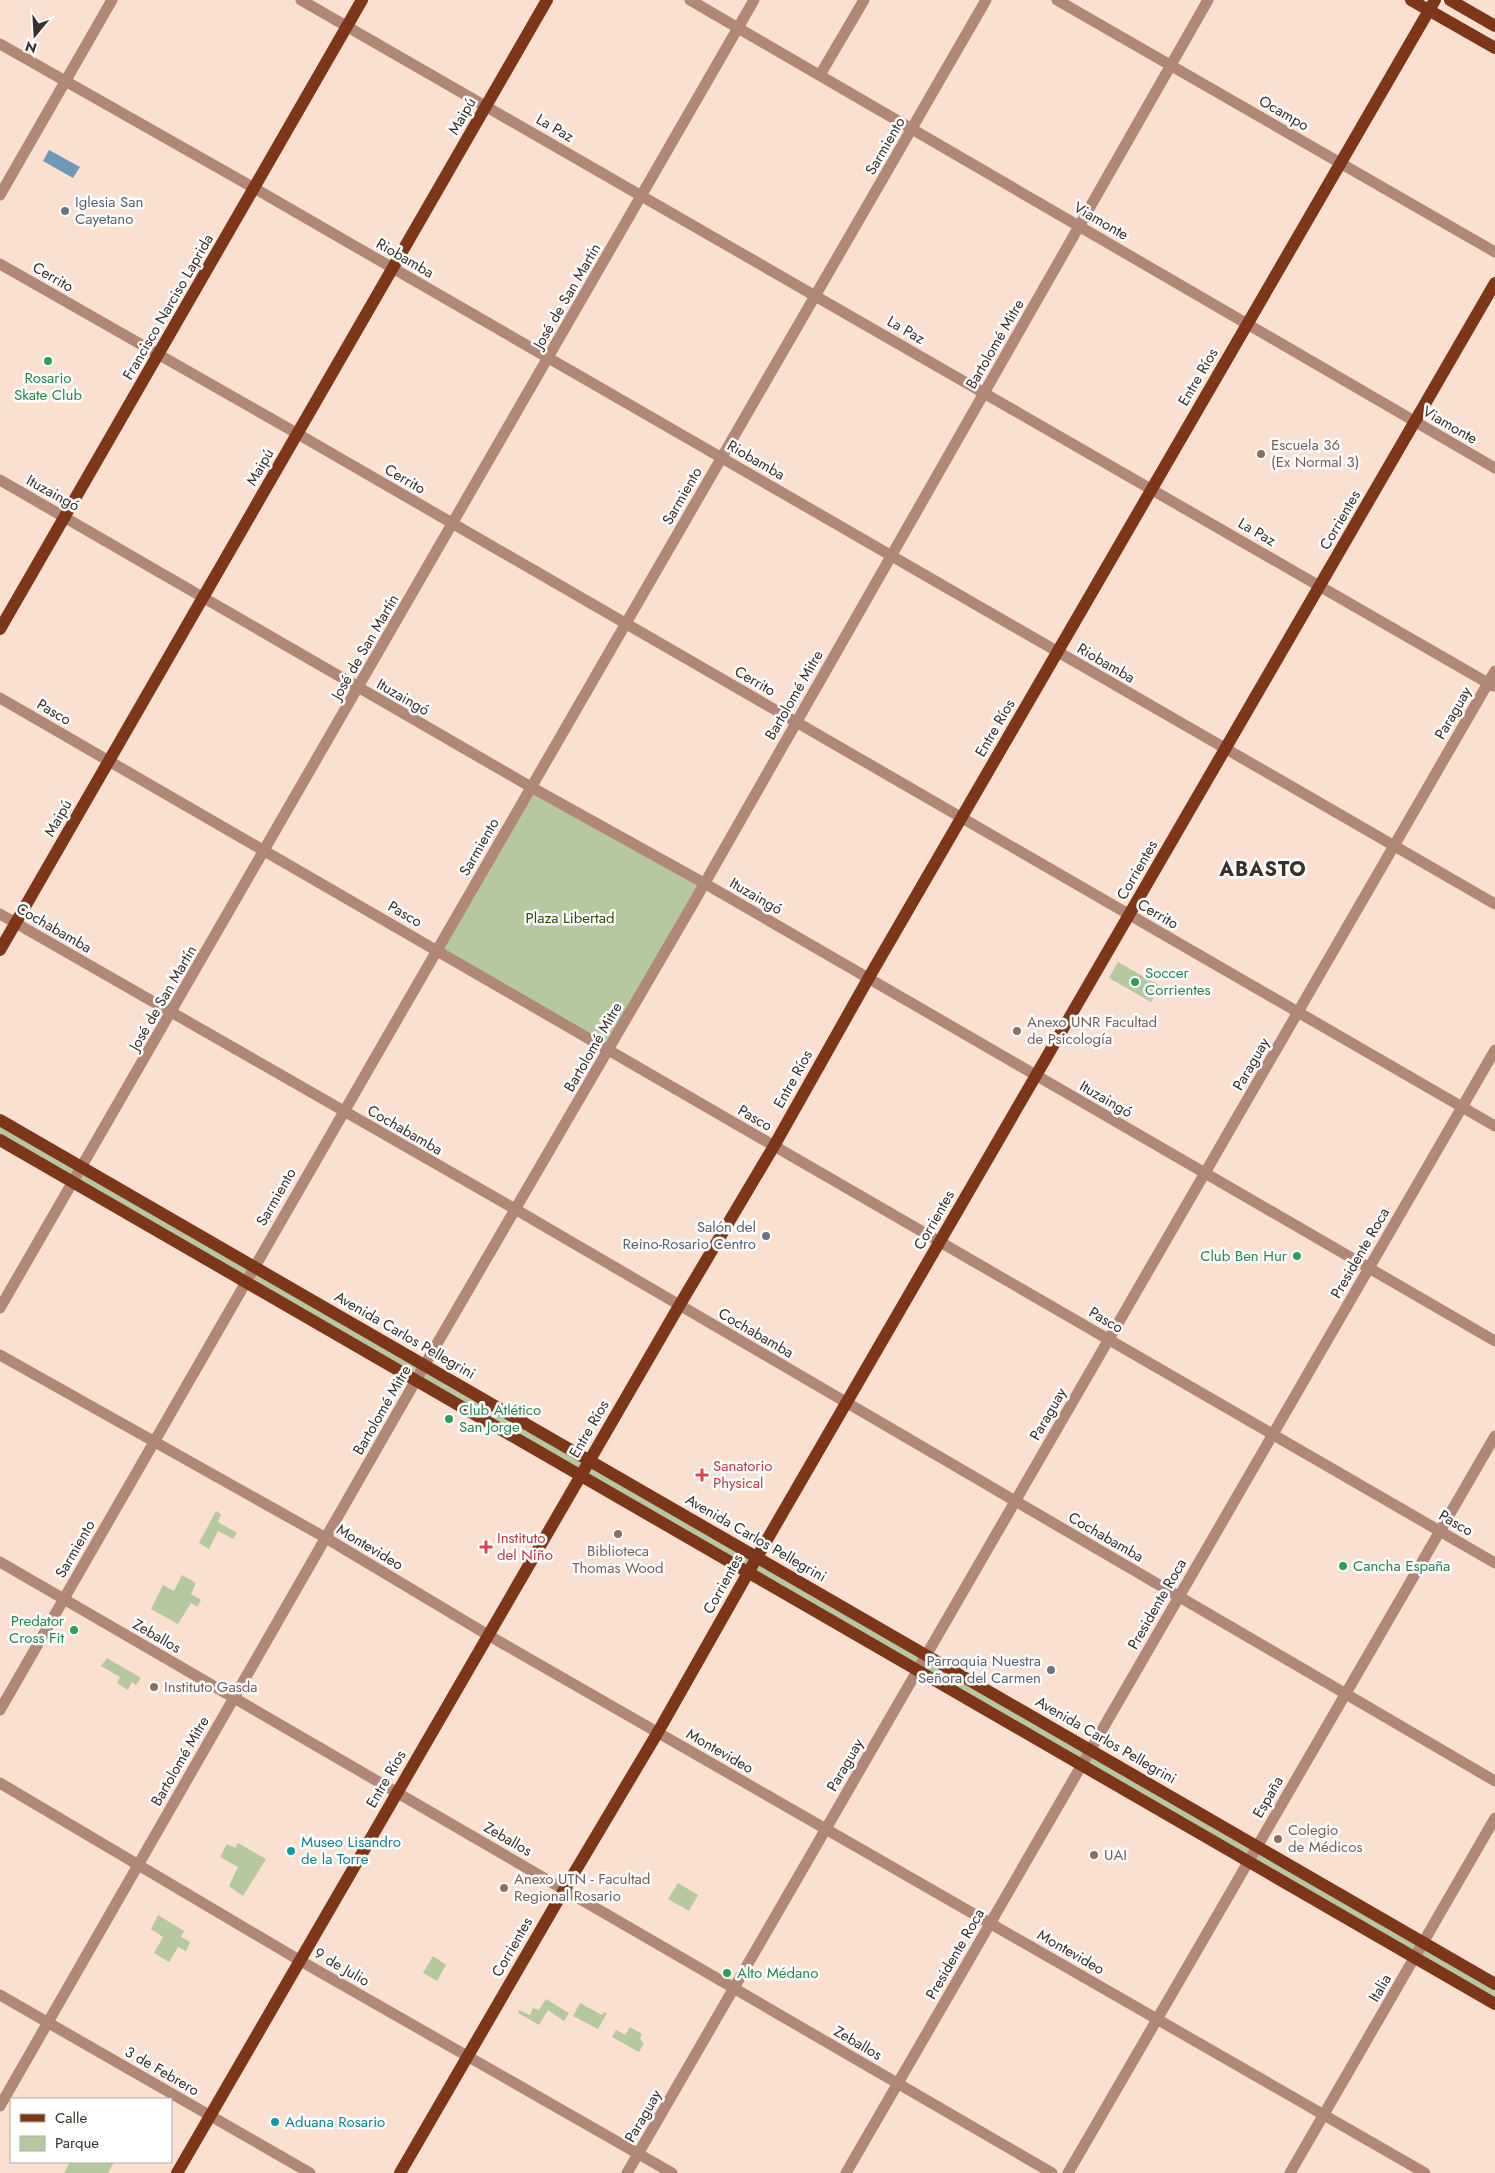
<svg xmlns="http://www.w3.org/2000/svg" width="1495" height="2173" font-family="Jost,sans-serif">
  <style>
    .green { fill: #b5c89f }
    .water { fill: #6d98b8 }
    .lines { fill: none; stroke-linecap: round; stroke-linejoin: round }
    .minor { stroke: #b18777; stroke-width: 11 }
    .major { stroke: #7e3618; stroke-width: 12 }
    .worship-dot { fill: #6b7280; stroke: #fff; stroke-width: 2 }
    .leisure-dot { fill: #2e9e5b; stroke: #fff; stroke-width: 2 }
    .education-dot { fill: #8d6e63; stroke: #fff; stroke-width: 2 }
    .health-dot { fill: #e0444e; stroke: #fff; stroke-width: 2 }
    .culture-dot { fill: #0f9aa8; stroke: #fff; stroke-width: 2 }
    .labels { text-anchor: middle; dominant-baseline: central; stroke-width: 5; stroke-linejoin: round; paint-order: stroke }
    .street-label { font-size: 15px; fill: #393029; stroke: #fff }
    .worship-label { font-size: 15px; fill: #5b616d; stroke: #fff; text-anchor: end }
    .leisure-label { font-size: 15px; fill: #27864d; stroke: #fff; text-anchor: start }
    .education-label { font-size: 15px; fill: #785e54; stroke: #fff; text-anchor: start }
    .park-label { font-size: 15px; fill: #324900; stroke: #fff }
    .health-label { font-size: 15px; fill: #be3a42; stroke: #fff; text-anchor: start }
    .culture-label { font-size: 15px; fill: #0d838f; stroke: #fff; text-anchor: start }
    .district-label { font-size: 20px; font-weight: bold; letter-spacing: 1px; fill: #393029; stroke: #fff }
  </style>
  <rect width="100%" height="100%" fill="#f9e0d0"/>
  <!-- green -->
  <g class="green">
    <path d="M531,787l173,96 -96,167 -170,-99z"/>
    <path d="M1118,962l42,24 -9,16 -42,-24z"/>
    <path d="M0,1120l1495,864v20l-1495,-864z"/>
    <path d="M216,1511l5,3 -3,8 19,11 -4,6 -15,-8 -9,18 -10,-6z"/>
    <path d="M182,1575l14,8 -5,11 10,6 -4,7 -6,-4 -13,21 -27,-15 12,-24 11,6z"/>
    <path d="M107,1658l34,20 -5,7 -4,-3 -4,8 -11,-7 3,-6 -19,-11z"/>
    <path d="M238,1843l28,16 -23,37 -14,-10 9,-19 -18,-10 7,-13 8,4z"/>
    <path d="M678,1883l20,12 -9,16 -21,-12z"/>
    <path d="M158,1915l26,16 -3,6 9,5 -4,9 -8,-4 -9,15 -15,-9 9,-16 -12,-8z"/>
    <path d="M433,1956l13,9 -9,16 -14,-8z"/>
    <path d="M546,1999l23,14 -5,8 -16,-11 -9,15 -21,-12 1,-3 11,5 3,-7 6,2z"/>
    <path d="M580,2003l22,12 2,-3 3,1 -9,16 -25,-13z"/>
    <path d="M630,2027l12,7 -2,5 4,4 -5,9 -27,-15 4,-7 9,5z"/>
    <path d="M70,2162h44l-6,11h-44z"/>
  </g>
  <!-- water -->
  <path class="water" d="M49,150l31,17 -7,11 -30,-17z"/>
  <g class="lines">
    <!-- minor -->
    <g class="minor">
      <path d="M301,0l1192,686"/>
      <path d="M690,0l805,468"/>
      <path d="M1057,0l438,252"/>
      <path d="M0,44l254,144 1241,716"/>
      <path d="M820,75l44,-75"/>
      <path d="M0,195l112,-195"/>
      <path d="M0,264l298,170 1197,692"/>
      <path d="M0,480l531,307 173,96 791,458"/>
      <path d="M0,698l1495,865"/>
      <path d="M0,914l515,295 980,572"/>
      <path d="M0,1308l754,-1308"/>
      <path d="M0,1355l326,183 162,97 937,538"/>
      <path d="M0,1562l1052,611"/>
      <path d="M0,1710c327,-571 657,-1140 986,-1710"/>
      <path d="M0,1783l299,177 373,213"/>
      <path d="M0,1995l310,178"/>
      <path d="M0,2106l431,-752 263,-452 514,-902"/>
      <path d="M627,2173l868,-1502"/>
      <path d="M846,2173l649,-1123"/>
      <path d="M1068,2173l427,-737"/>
      <path d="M1290,2173l205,-355"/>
    </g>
    <!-- major -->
    <g class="major">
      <path d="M1411,0l84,48"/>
      <path d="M1450,0l45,26"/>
      <path d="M0,629l362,-629"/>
      <path d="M0,950l547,-950"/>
      <path d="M0,1120l1495,864"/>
      <path d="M0,1140l1495,864"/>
      <path d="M177,2173l502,-867 95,-160 94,-167 567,-979"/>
      <path d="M400,2173l164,-283 94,-158 99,-175 738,-1274"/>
    </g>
  </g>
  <!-- markers -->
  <g class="worship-dot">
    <circle cx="65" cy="211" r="5"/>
    <circle cx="766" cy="1236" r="5"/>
    <circle cx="1051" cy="1670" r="5"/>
  </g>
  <g class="leisure-dot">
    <circle cx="48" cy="361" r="5"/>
    <circle cx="1135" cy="982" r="5"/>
    <circle cx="1297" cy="1256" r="5"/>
    <circle cx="449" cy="1419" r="5"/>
    <circle cx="1343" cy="1566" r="5"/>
    <circle cx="74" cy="1630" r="5"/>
    <circle cx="727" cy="1973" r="5"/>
  </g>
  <g class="education-dot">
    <circle cx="1261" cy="454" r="5"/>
    <circle cx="1017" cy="1031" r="5"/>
    <circle cx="618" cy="1534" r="5"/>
    <circle cx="154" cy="1687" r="5"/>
    <circle cx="1278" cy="1839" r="5"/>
    <circle cx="1094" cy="1855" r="5"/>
    <circle cx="504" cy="1888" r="5"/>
  </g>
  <g class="health-dot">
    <path d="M699.5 1467.5h5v5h5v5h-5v5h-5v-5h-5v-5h5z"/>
    <path d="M483.5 1539.5h5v5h5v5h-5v5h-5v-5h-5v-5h5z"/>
  </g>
  <g class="culture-dot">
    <circle cx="291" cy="1851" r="5"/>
    <circle cx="275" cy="2122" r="5"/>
  </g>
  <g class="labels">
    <!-- street labels -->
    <g class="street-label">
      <text transform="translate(1284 113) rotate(30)">Ocampo</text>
      <text transform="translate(462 116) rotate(-60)">Maipú</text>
      <text transform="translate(555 128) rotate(30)">La Paz</text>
      <text transform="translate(885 146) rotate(-60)">Sarmiento</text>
      <text transform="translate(1101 221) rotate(30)">Viamonte</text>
      <text transform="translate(405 258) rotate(30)">Riobamba</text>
      <text transform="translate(53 277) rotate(30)">Cerrito</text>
      <text transform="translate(567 296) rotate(-60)">José de San Martín</text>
      <text transform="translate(168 307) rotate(-60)">Francisco Narciso Laprida</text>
      <text transform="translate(906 330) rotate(30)">La Paz</text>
      <text transform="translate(995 344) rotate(-60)">Bartolomé Mitre</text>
      <text transform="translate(1198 377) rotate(-60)">Entre Ríos</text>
      <text transform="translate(1450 425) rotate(30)">Viamonte</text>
      <text transform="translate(756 460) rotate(30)">Riobamba</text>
      <text transform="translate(260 467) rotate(-60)">Maipú</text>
      <text transform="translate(405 479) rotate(30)">Cerrito</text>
      <text transform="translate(53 493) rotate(29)">Ituzaingó</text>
      <text transform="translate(682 496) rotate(-60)">Sarmiento</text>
      <text transform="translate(1340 520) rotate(-60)">Corrientes</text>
      <text transform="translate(1257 532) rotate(30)">La Paz</text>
      <text transform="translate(365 647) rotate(-60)">José de San Martín</text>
      <text transform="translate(1106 663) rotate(30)">Riobamba</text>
      <text transform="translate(755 681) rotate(30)">Cerrito</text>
      <text transform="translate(794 695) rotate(-60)">Bartolomé Mitre</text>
      <text transform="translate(403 697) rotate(30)">Ituzaingó</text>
      <text transform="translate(54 712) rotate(30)">Pasco</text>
      <text transform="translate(1453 713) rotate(-60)">Paraguay</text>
      <text transform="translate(995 728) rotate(-60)">Entre Ríos</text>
      <text transform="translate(58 818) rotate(-60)">Maipú</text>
      <text transform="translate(479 847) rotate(-60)">Sarmiento</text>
      <text transform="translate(1137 870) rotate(-60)">Corrientes</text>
      <text transform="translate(756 896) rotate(30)">Ituzaingó</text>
      <text transform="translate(405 914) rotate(30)">Pasco</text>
      <text transform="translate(1158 914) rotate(30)">Cerrito</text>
      <text transform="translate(54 928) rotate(30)">Cochabamba</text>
      <text transform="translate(163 998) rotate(-60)">José de San Martín</text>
      <text transform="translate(593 1047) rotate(-60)">Bartolomé Mitre</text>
      <text transform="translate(1251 1064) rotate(-60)">Paraguay</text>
      <text transform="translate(793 1079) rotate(-61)">Entre Ríos</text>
      <text transform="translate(1106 1099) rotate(30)">Ituzaingó</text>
      <text transform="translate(755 1118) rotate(30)">Pasco</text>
      <text transform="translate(405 1130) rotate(30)">Cochabamba</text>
      <text transform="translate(276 1197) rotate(-60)">Sarmiento</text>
      <text transform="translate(934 1220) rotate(-60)">Corrientes</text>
      <text transform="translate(1360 1253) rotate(-60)">Presidente Roca</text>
      <text transform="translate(1106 1320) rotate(30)">Pasco</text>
      <text transform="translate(756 1333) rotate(30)">Cochabamba</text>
      <text transform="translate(405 1335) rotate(30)">Avenida Carlos Pellegrini</text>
      <text transform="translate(382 1410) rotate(-60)">Bartolomé Mitre</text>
      <text transform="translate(1048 1414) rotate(-60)">Paraguay</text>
      <text transform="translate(589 1429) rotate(-60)">Entre Ríos</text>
      <text transform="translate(1456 1523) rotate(30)">Pasco</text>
      <text transform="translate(1106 1537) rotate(30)">Cochabamba</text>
      <text transform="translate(756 1538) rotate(30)">Avenida Carlos Pellegrini</text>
      <text transform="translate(370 1547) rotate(31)">Montevideo</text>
      <text transform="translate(75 1549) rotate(-60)">Sarmiento</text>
      <text transform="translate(723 1584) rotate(-61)">Corrientes</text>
      <text transform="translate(1157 1604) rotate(-60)">Presidente Roca</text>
      <text transform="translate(157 1636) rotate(30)">Zeballos</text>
      <text transform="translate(1106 1740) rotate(30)">Avenida Carlos Pellegrini</text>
      <text transform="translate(720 1751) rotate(30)">Montevideo</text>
      <text transform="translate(180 1761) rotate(-60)">Bartolomé Mitre</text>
      <text transform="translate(845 1765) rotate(-60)">Paraguay</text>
      <text transform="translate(386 1779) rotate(-60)">Entre Ríos</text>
      <text transform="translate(1268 1797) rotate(-60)">España</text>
      <text transform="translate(508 1839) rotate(30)">Zeballos</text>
      <text transform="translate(512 1947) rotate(-60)">Corrientes</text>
      <text transform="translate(1071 1952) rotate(30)">Montevideo</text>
      <text transform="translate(955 1954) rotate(-60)">Presidente Roca</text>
      <text transform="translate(342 1967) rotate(30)">9 de Julio</text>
      <text transform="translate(1380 1988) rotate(-60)">Italia</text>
      <text transform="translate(858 2043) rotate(30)">Zeballos</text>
      <text transform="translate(162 2071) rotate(30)">3 de Febrero</text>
      <text transform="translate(643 2116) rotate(-60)">Paraguay</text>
    </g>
    <!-- worship labels -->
    <g class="worship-label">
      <text x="75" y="202" text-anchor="start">Iglesia San<tspan x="75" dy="17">Cayetano</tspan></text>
      <text x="756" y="1227">Salón del<tspan x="756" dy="17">Reino-Rosario Centro</tspan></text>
      <text x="1041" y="1661">Parroquia Nuestra<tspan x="1041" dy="17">Señora del Carmen</tspan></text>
    </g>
    <!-- leisure labels -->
    <g class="leisure-label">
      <text x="48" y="378" text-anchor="middle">Rosario<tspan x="48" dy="17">Skate Club</tspan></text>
      <text x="1145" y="973">Soccer<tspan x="1145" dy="17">Corrientes</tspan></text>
      <text x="1287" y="1256" text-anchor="end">Club Ben Hur</text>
      <text x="459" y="1410">Club Atlético<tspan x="459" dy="17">San Jorge</tspan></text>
      <text x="1353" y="1566">Cancha España</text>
      <text x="64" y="1621" text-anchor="end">Predator<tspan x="64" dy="17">Cross Fit</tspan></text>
      <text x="737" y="1973">Alto Médano</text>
    </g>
    <!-- education labels -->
    <g class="education-label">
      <text x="1271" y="445">Escuela 36<tspan x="1271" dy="17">(Ex Normal 3)</tspan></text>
      <text x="1027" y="1022">Anexo UNR Facultad<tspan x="1027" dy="17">de Psicología</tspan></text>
      <text x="618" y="1551" text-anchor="middle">Biblioteca<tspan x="618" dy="17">Thomas Wood</tspan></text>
      <text x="164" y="1687">Instituto Gasda</text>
      <text x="1288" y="1830">Colegio<tspan x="1288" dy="17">de Médicos</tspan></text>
      <text x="1104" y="1855">UAI</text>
      <text x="514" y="1879">Anexo UTN - Facultad<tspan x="514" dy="17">Regional Rosario</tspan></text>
    </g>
    <!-- park labels -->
    <g class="park-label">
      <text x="570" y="918">Plaza Libertad</text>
    </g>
    <!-- health labels -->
    <g class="health-label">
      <text x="713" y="1466">Sanatorio<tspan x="713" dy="17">Physical</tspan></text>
      <text x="497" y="1538">Instituto<tspan x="497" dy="17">del Niño</tspan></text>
    </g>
    <!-- culture labels -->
    <g class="culture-label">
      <text x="301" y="1842">Museo Lisandro<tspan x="301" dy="17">de la Torre</tspan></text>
      <text x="285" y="2122">Aduana Rosario</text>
    </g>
    <!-- district labels -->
    <g class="district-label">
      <text x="1263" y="869">ABASTO</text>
    </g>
  </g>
  <!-- legend -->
  <rect x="10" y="2098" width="162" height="65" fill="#ffffff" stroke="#b0aca9"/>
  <rect x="20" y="2114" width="25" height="8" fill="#7e3618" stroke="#b0aca9"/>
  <text x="55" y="2123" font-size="15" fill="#393029">Calle</text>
  <rect x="20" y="2136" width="25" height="15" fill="#b5c89f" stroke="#b0aca9"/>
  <text x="55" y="2148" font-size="15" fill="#393029">Parque</text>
  <!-- north arrow -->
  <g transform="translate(35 35) rotate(198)" stroke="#ffffff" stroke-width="4" paint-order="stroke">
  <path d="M0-4L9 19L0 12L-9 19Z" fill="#393029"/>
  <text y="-8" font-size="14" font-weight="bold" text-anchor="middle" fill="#393029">N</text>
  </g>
</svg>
